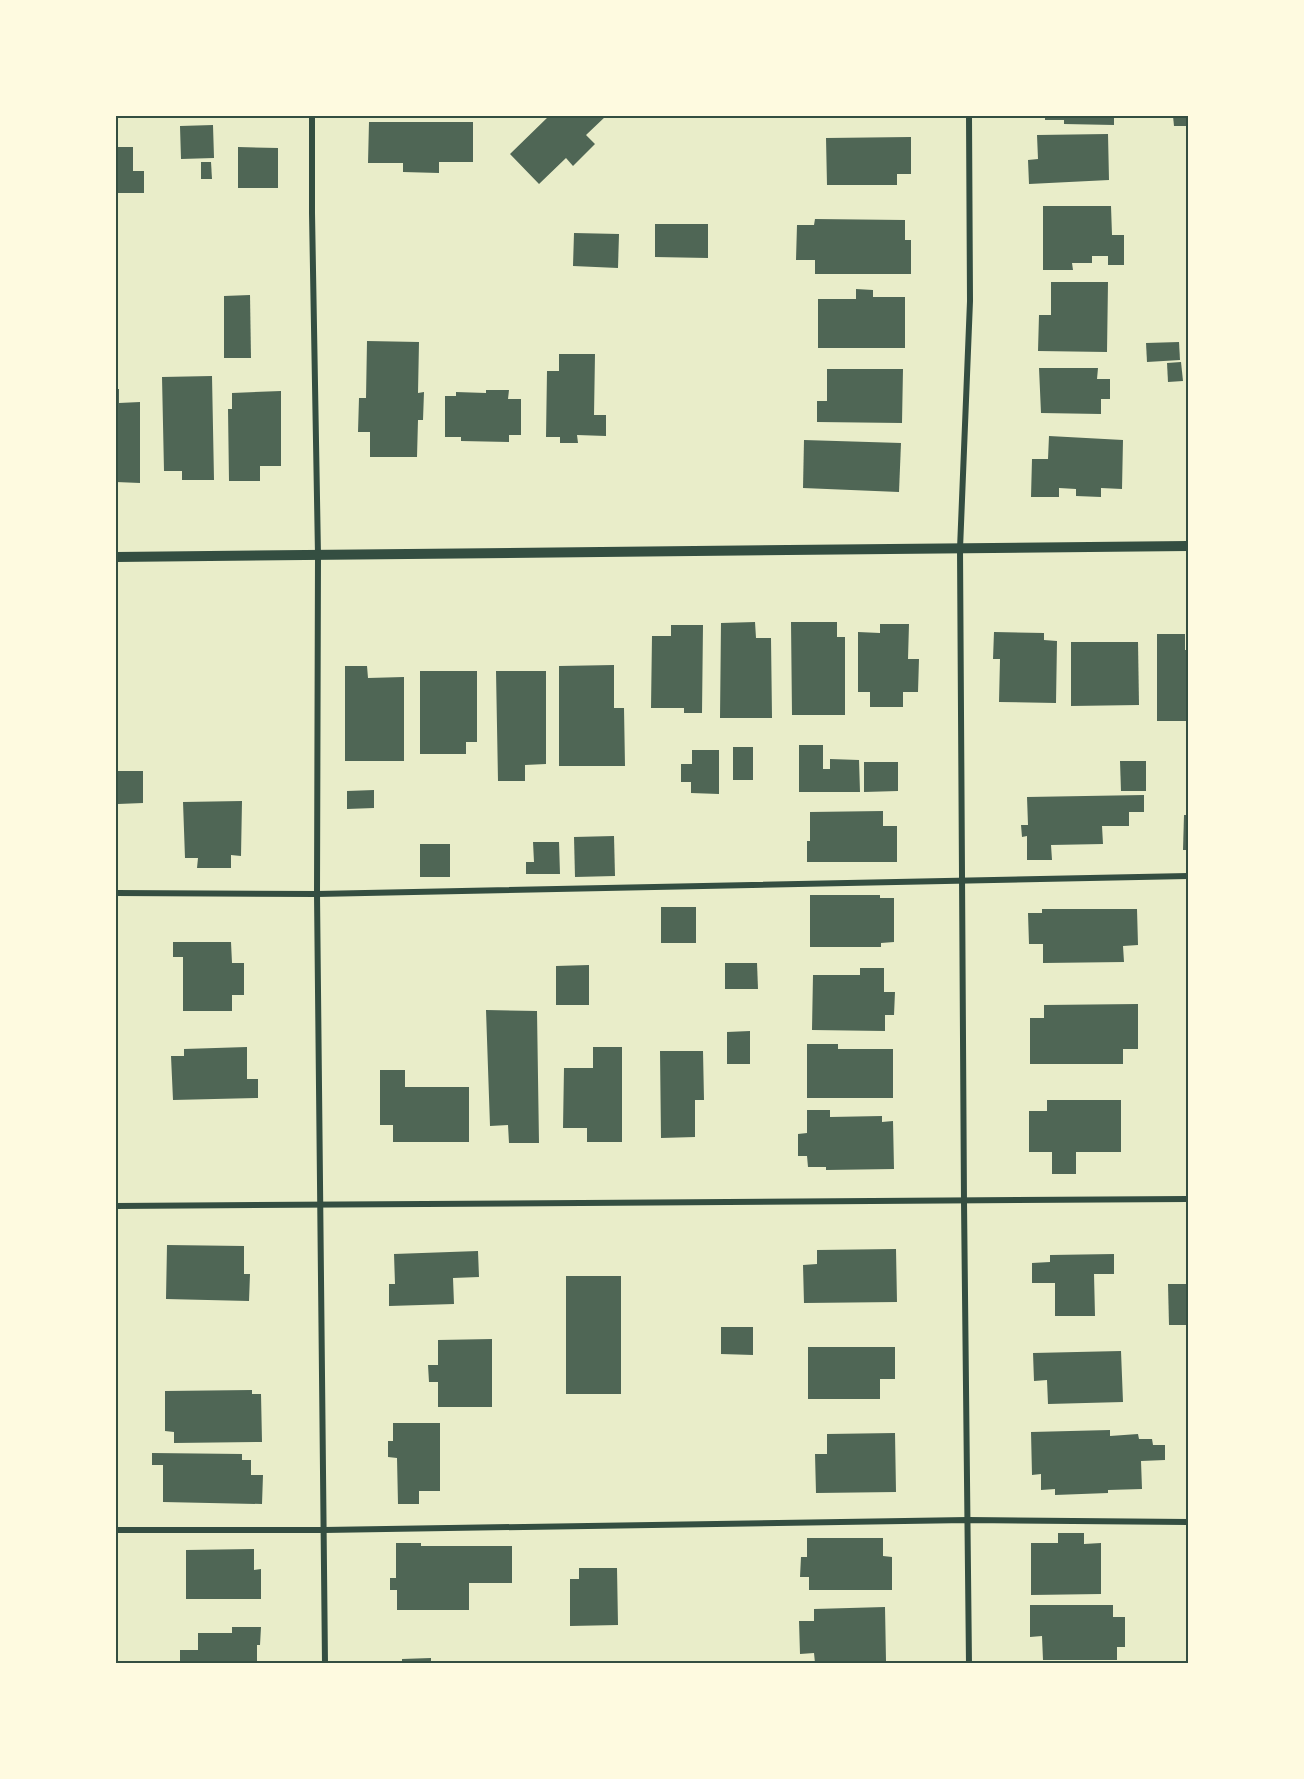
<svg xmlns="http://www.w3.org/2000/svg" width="1304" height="1779" font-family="'Open Sans',sans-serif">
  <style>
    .building { fill: #4f6655 }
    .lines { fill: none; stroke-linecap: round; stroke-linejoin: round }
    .minor { stroke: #344e41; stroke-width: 6 }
    .tertiary { stroke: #344e41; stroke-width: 10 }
    .neatline { fill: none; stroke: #344e41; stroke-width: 2 }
  </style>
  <rect width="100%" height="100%" fill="#e9edc9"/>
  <!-- building -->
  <g class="building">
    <path d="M549,116h57l-20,19 9,9 -22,22 -7,-8 -27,26 -29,-30z"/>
    <path d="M1045,116h69v9l-50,-1v-4h-19z"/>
    <path d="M1173,116h15v10h-14z"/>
    <path d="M369,122h104v40h-34v11l-36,-1v-9h-35z"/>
    <path d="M213,125l1,33 -33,1 -1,-33z"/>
    <path d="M1108,134l1,46 -80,4 -1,-24 10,-1 -1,-24z"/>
    <path d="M911,137v37h-14v11h-70l-1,-47z"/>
    <path d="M116,147h17v24h11v22h-28z"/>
    <path d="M238,147l40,1v40h-40z"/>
    <path d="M201,162h10l1,17h-11z"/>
    <path d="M1043,206h68l1,29h12v30h-16v-9h-16v7h-20l1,7h-30z"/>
    <path d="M815,219l90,1v20h6v34h-96v-14h-19l1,-35h17z"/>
    <path d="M655,224h53v34l-53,-1z"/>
    <path d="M574,233l45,1 -1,34 -45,-2z"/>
    <path d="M1051,282h57l-1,70 -69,-1 1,-36h12z"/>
    <path d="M856,289l17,1v7h32v51h-87v-49h38z"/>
    <path d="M250,295l1,63h-27v-62z"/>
    <path d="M367,341l52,1 -1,51 6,-1 -1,28h-5l-1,37h-47v-25h-12l1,-34h7z"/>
    <path d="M1179,342l1,18 -33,2 -1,-19z"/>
    <path d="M559,354h36l-1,61h12v21l-29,-1 1,8h-18v-6h-14l1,-66h12z"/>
    <path d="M1181,362l2,19 -15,1 -1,-19z"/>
    <path d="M1039,368h59l-1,11h13v20h-9v15l-60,-1z"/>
    <path d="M827,369h76l-1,54 -85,-1v-21h10z"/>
    <path d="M212,376l2,104h-32v-9h-18l-2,-94z"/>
    <path d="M116,389h3v14l21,-1v81l-24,-1z"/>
    <path d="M486,390h23l-1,9h13v36h-12v7l-48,-1v-4h-16v-41h11v-4l30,1z"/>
    <path d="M281,391v75h-21v15h-31l-1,-72h4v-16z"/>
    <path d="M1049,436l74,4 -1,49 -21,-1v9l-25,-1v-7l-17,-1v9h-28l1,-38h16z"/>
    <path d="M804,440l97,3 -2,49 -96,-4z"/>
    <path d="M755,622l1,16h15l1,80h-52l1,-95z"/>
    <path d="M791,622h46v15h8v78h-53z"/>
    <path d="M880,624h29l-1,35h11l-1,33h-15v15h-33v-15h-12v-60l22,1z"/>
    <path d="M671,625h32l-1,88h-18v-5h-33l1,-72h19z"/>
    <path d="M994,632l50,1v7l13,1 -1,62 -57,-1 1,-43h-7z"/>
    <path d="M1157,634h28v16h3v71h-31z"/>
    <path d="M1071,642h67l1,63 -68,1z"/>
    <path d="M614,665v43h10l1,58h-66v-100z"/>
    <path d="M345,666h22l1,12 36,-1v84h-59z"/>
    <path d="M420,671h57v71h-11v12h-46z"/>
    <path d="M496,671h50v93l-21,1v16h-27z"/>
    <path d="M799,745h24v24h7v-10l29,1 1,32h-61z"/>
    <rect x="733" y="747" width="20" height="33"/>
    <path d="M692,750h27v44l-28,-1v-11h-10v-18h11z"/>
    <path d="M1120,761h26v30h-25z"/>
    <path d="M864,762h34v29l-34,1z"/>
    <path d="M118,771h25v32l-25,1z"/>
    <path d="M374,790v18l-27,1v-18z"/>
    <path d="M1144,795v17h-15v14h-27l1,18 -52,1 1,15h-25v-24l-5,1 -1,-12h7l-1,-28z"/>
    <path d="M242,801l-1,55 -10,-1v13h-34l1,-10h-13l-2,-56z"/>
    <path d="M883,811v15h14v36h-90v-21h3v-29z"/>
    <path d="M1184,815h4v35h-5z"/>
    <path d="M614,836l1,40 -40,1 -1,-40z"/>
    <path d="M533,842h26l1,32h-34v-12h8z"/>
    <rect x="420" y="844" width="30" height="33"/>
    <path d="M810,895h70v3h14v44l-13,1v4h-71z"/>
    <rect x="661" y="907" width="35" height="36"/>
    <path d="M1042,909h95l1,36 -15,1 1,16 -81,1v-19h-14l-1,-31h14z"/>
    <path d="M173,942h58l1,21h12v32h-12v16h-49v-54h-10z"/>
    <path d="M725,963h32l1,26h-33z"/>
    <path d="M589,965v40h-33v-39z"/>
    <path d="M860,968h24v24h11l-1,23h-9v16l-73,-1 1,-55h47z"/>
    <path d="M1138,1004v45h-15v15h-93v-46h14v-13z"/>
    <path d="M486,1010l51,1 2,132h-30l-1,-18 -18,1z"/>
    <path d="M750,1031v33h-23v-32z"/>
    <path d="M807,1044h31v5h55v49h-86z"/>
    <path d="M247,1047v32h11v19l-85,2 -2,-44h13v-7z"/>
    <path d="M593,1047h29v95h-35v-14h-24l1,-60h29z"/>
    <path d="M660,1051h43l1,49h-9v37l-34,1z"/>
    <path d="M380,1070h25v17h64v55h-76v-17h-13z"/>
    <path d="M1047,1100h74v52h-45v22h-24v-22h-23v-41h18z"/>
    <path d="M807,1110h23v7l52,-1v6l11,-1 1,48 -68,1v-3h-18l-1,-11h-9v-22l9,-1z"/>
    <path d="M167,1245l77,1v28h6l-1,27 -83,-2z"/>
    <path d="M896,1249l1,53 -93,1 -1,-38 14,-1v-14z"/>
    <path d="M478,1251l1,26 -26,1 1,26 -65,2v-22h6l-1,-30z"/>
    <path d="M1114,1254v20h-20l1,42h-40v-33h-23v-20l18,-1v-7z"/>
    <rect x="566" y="1276" width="55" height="118"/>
    <path d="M1168,1284h20v41h-19z"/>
    <path d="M721,1327h32v28l-32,-1z"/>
    <path d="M492,1339v68h-54v-25h-9l-1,-17h10v-25z"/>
    <path d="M808,1347h87v32h-15v20h-72z"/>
    <path d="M1121,1351l2,51 -75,2 -1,-24 -13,1 -1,-28z"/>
    <path d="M252,1390v4h9l1,48 -88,1v-11l-9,-1v-40z"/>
    <path d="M393,1423h47v68h-21v13h-21l-1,-46 -9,-1v-16h5z"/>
    <path d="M1110,1430v6l28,-2 1,5h13l1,6h12v15l-24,1 1,28 -34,1v3l-53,2v-6l-14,1v-16l-9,1 -1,-43z"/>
    <path d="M895,1433l1,59 -80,1 -1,-39h12v-20z"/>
    <path d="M152,1453l90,1v6h9v15h12l-1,29 -99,-2v-37h-11z"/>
    <path d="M1058,1533h26v11l17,-1v51l-70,1v-52h27z"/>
    <path d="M807,1538h76v18l9,1v33h-83v-13h-9l1,-20h6z"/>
    <path d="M396,1543h25v3h91v37h-43v27h-72v-20h-7v-12h6z"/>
    <path d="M254,1549v21l7,-1v30h-75v-49z"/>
    <path d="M579,1568h38l1,57 -48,1v-47h9z"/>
    <path d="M1030,1605h83v12h12v30h-8v13h-74l-1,-24 -12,1z"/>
    <path d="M885,1607l1,54 -71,2 -1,-10 -14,1 -1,-33h15v-12z"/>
    <path d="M232,1627h29l-1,18h-3v19h-77v-14h18v-17h34z"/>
    <path d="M431,1658v6h-29v-5z"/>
  </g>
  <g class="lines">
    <!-- minor -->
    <g class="minor">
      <path d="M312,116v97l6,342 -1,339 8,770"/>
      <path d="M969,116l1,185 -10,248 4,653 5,462"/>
      <path d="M116,893l201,1 871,-18"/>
      <path d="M116,1206l1072,-7"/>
      <path d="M116,1530h208l644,-10 220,2"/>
    </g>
    <!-- tertiary -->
    <path class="tertiary" d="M116,557l1072,-11"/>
  </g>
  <!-- border -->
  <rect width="1304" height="1779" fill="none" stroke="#fefae0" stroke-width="234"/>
  <rect x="117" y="117" width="1070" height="1545" class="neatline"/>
</svg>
